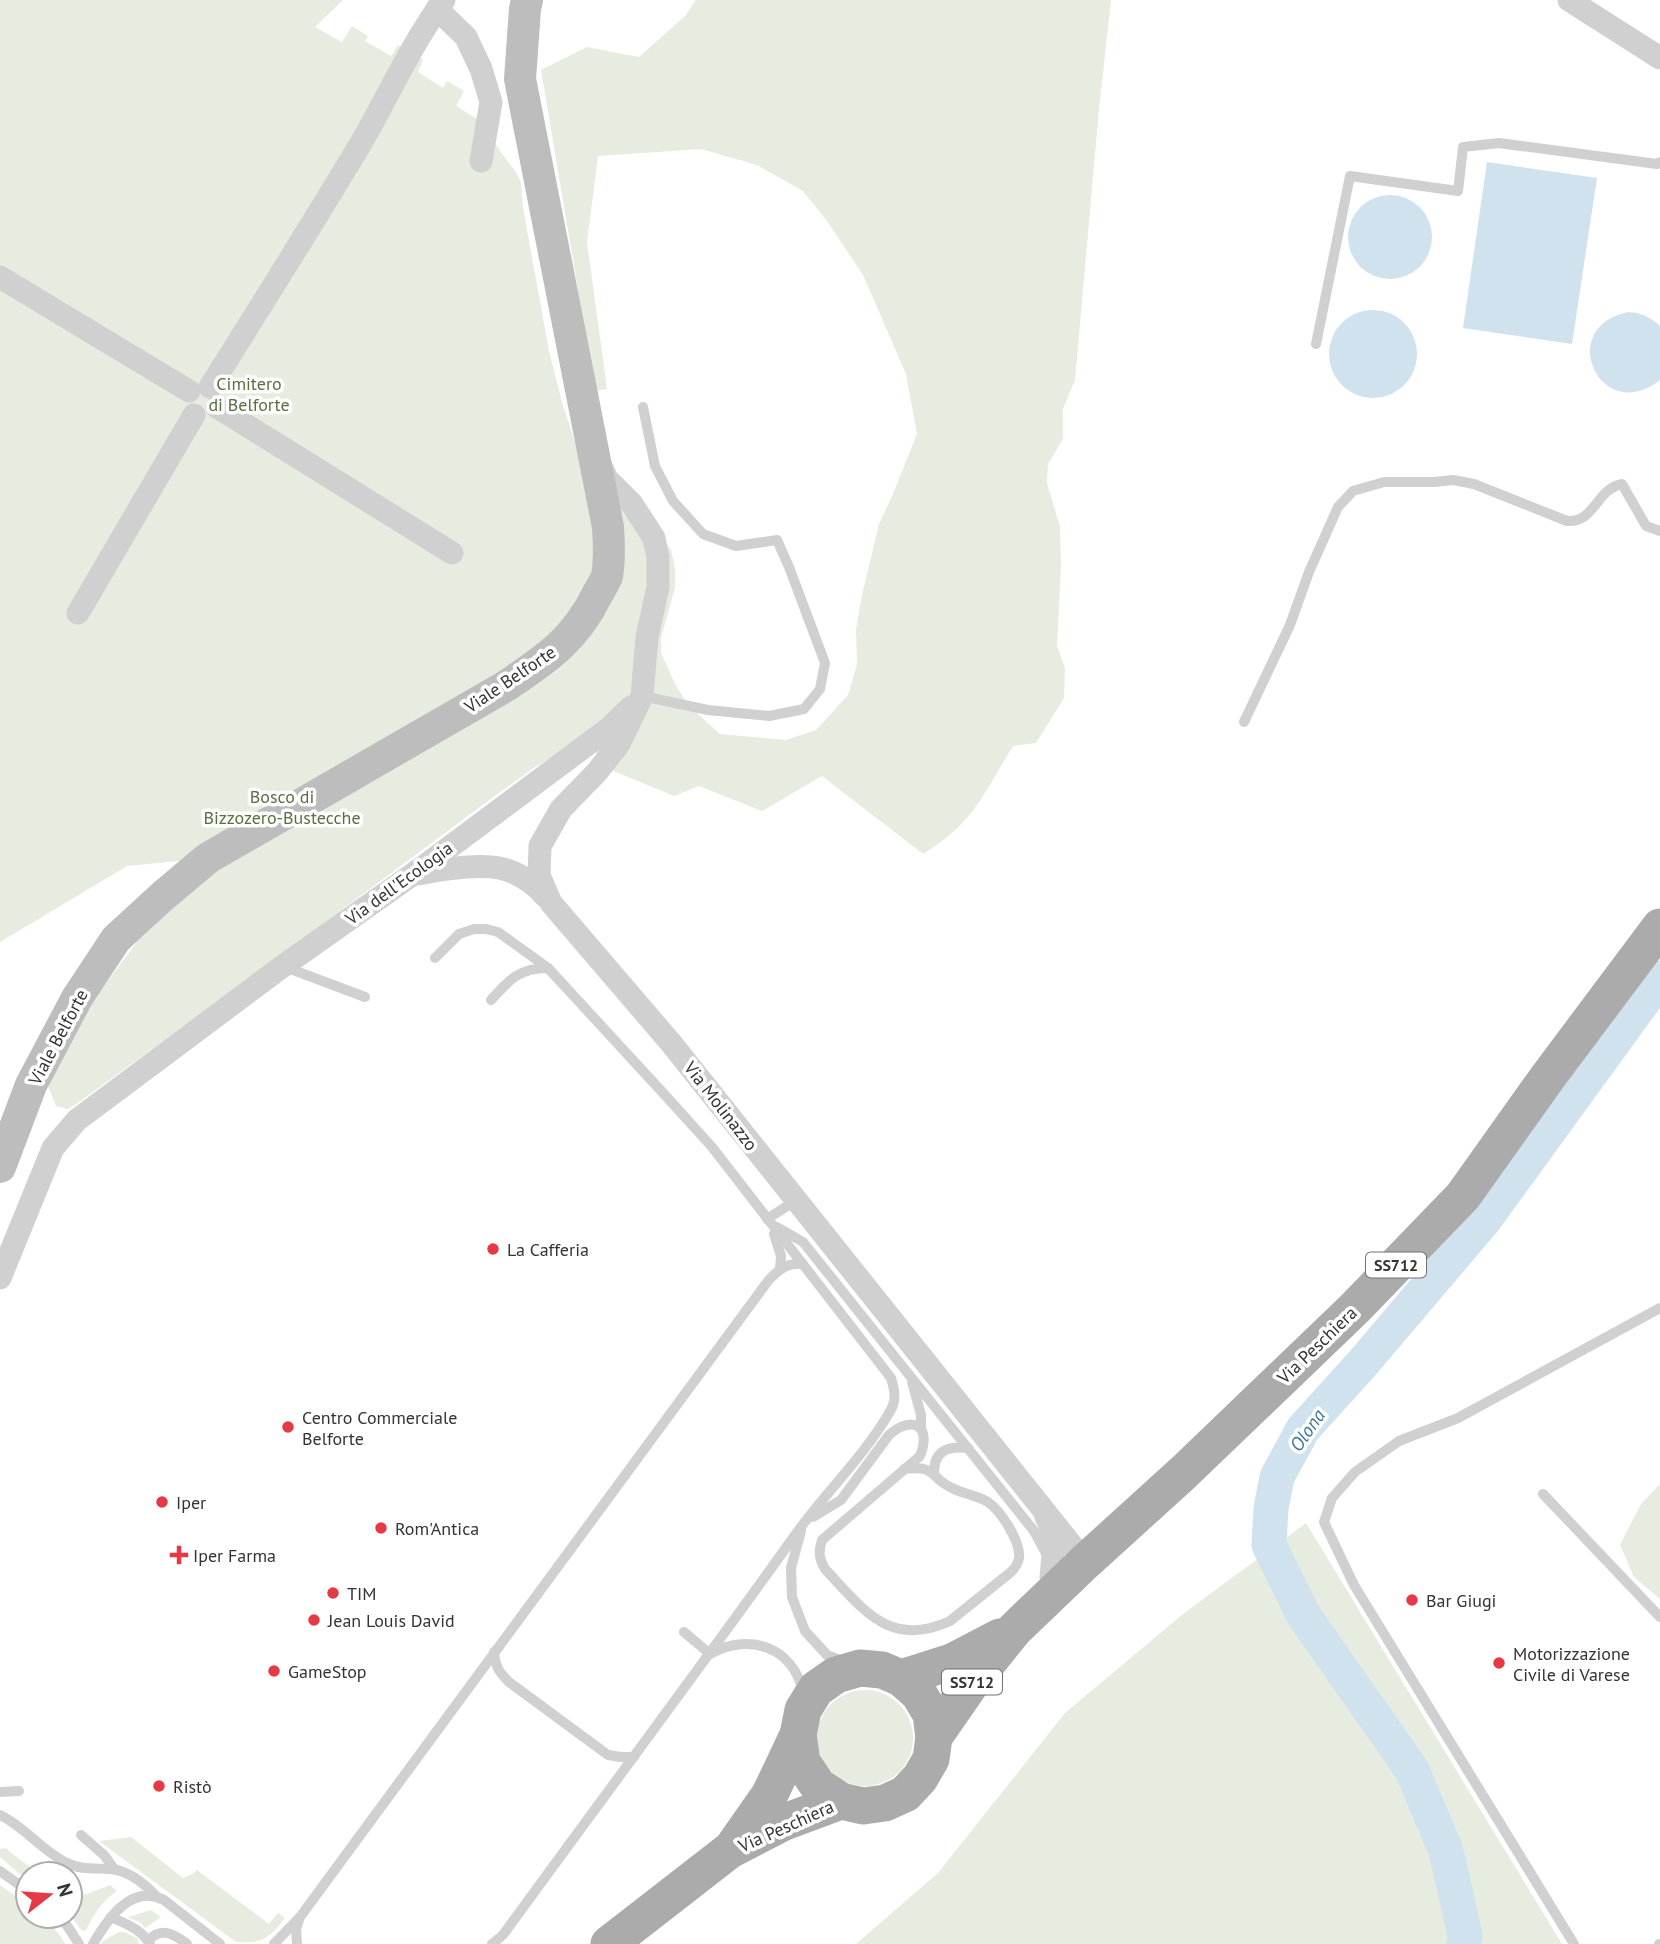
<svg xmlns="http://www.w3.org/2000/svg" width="1660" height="1944" font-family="'PT Sans',sans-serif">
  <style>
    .green { fill: #e6ecdf }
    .water { fill: #cfe2ee }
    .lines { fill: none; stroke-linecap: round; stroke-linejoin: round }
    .river { stroke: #cfe2ee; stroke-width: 35 }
    .lane { stroke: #d0d0d0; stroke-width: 10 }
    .street { stroke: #d0d0d0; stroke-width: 23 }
    .secondary { stroke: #bdbdbd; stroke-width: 32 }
    .primary { stroke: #ababab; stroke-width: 37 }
    .poi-dot { fill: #e63946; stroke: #fff; stroke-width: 2.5 }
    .labels { text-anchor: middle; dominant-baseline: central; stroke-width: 7; stroke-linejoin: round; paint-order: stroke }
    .shield { fill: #fff; stroke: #707070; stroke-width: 2 }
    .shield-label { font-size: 16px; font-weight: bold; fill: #333 }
    .park-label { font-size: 18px; fill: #56703f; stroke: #fff }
    .street-label { font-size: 18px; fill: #333; stroke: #fff }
    .poi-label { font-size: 18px; fill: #333; stroke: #fff; text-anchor: start }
    .water-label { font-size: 19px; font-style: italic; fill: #3f7597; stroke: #fff }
  </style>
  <rect width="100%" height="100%" fill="#fff"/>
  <!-- green -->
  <g class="green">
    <path d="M0,0h343l-28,27 27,15 10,-16 16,10 -3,5 26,15 7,-11 25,15 -5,12 25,16 4,-7 17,10 -8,15 21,13 40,55 4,9 2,25 26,143 14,55 19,57 78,72 11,15 4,19v19l-14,50v15l15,33 14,21 30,27 66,6 30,-10 32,-35 9,-31 -1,-34 6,-35 17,-71 14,-30 24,-60 -11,-60 -43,-99 -36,-54 -24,-30 -46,-26 -56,-16 -103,7 -11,86 20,147 -12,2 -54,-321 46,-23 52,10 46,-41 11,-16h415l-12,109 -24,271 -12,29v30l-15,25 -1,19 13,44 1,38 -4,81 8,22 -1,30 -28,45 -23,3c-29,47 -40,78 -90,108l-101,-78 -60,35 -63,-25 -25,10 -63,-26 -27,-31 -49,28 -39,28 -250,186 -167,121 -11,7 -12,-3 -8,-20 15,-36 36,-57 38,-51 56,-52 -15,-29 -51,5 -127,76z"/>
    <path d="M1660,1484v115l-26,-22 -14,-32 21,-41z"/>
    <path d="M1306,1523l256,421h-706l82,-71 127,-160 118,-99z"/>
    <circle cx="865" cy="1738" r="48"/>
    <path d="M131,1837l52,41 11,-5 3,-3 72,54 9,-11 7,5c-15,20 -23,26 -49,24l-137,-101z"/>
    <path d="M5,1848l34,26h-11v7l-28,-24v-8z"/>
    <path d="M0,1885l28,20v11h13c10,8 18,17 24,28h-65z"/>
    <path d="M110,1885l7,6c-15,10 -23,23 -31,39l-4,1 -12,-16v-20l17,-1z"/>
    <path d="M151,1910l10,7 -16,11 -4,-5 -13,-6z"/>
    <path d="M119,1932h6l13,7 1,5h-38l2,-3z"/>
  </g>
  <!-- water -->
  <g class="water">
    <path d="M1487,162l110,16 -25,166 -109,-16z"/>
    <circle cx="1390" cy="237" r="42"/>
    <circle cx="1373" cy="354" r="44"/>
    <path d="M1629,312c13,1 21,5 31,14v54c-60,47 -106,-54 -31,-68z"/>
  </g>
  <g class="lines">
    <!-- river -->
    <path class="river" d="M1464,1944l1,-9 -19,-84 -34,-81 -108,-154 -35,-71 2,-37 6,-31 26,-48 59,-65 123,-145 175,-241"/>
    <!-- lane -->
    <g class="lane">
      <path d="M1316,344l34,-168 108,15 5,-44 36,-4 158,21 3,-2"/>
      <path d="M642,696l66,14 61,6 35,-7 16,-20 5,-26 -36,-96 -12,-27 -41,6 -33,-12 -30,-33 -18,-35 -12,-59"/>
      <path d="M1244,722l46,-97 19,-53 29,-65 15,-16 31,-9h50l19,-2 21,4 93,37c28,2 29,-32 55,-37l24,42 14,5"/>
      <path d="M435,958l24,-24 15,-5h12l12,3 50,36 116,126 48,53 179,231c4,13 6,23 -2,35 -25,43 -62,78 -91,118 -97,136 -197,269 -295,404l-11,9"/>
      <path d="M285,967l80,30"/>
      <path d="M491,1000c18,-20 28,-32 57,-32"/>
      <path d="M767,1219l28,-18"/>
      <path d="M777,1227l26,15 8,10 223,279 12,22"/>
      <path d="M774,1234l7,22 -1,13"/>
      <path d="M912,1382l9,33v14"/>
      <path d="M934,1473c0,-23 14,-27 34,-25"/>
      <path d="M1543,1494l117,123"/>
      <path d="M813,1517l28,-17 48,-65c24,-21 43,-9 31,21l-98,84c-4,12 -3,18 3,29 38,40 64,80 125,52l61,-49c4,-4 7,-8 8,-14 2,-16 -18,-47 -31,-56 -11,-7 -25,-8 -36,-14 -24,-11 -14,-23 -48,-19"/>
      <path d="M801,1531l-10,37 1,29 13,34 22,24 18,7"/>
      <path d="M684,1632l26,22"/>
      <path d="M494,1652c1,14 5,20 15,30l99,73 13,2h13"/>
      <path d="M712,1653c38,-20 81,-6 91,39"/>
      <path d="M0,1792l19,-1"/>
      <path d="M0,1815c25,12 42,36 67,48 13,7 29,5 44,6 18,2 34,15 46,28"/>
      <path d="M81,1835l23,20 10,14"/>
      <path d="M0,1871l28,20"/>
      <path d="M58,1916l10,11 11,17"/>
      <path d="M111,1917c15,7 30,12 39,27"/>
      <path d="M148,1941c13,-15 26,-7 39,3"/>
      <path d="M93,1944c14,-24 38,-61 71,-44l56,44"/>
      <path d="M274,1944l26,-27 468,-636c10,-11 19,-19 35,-17"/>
      <path d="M297,1944l-1,-15 3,-9"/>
      <path d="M1574,1944l-220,-359 -30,-63 8,-24 23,-26 44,-31 59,-23 202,-110"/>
      <path d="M1659,1944h1"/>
    </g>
    <!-- street -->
    <g class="street">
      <path d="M1569,0l91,58"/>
      <path d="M437,9l29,28 15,32 10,33 -10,59"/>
      <path d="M0,277l189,114"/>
      <path d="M210,387c51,-81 102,-162 151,-244 28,-48 50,-99 83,-143"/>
      <path d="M217,407l235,146"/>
      <path d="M600,464l7,15 25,25 22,34 4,20v29l-11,50 -5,59 -23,48 -22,28 -36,37 -21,37 -1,29 12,28 120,140 414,519"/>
      <path d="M78,613l116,-198"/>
      <path d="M418,874c21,-4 60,-10 81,-6 17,3 35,15 46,28"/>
      <path d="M0,1278l53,-130 24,-28 206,-154 140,-99 185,-138 23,-22"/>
      <path d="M1046,1517c10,18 7,40 5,60"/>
    </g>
    <!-- secondary -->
    <path class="secondary" d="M0,1167l31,-82 46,-87 39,-59 48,-44 44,-37 298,-172c40,-27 69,-46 91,-91 3,-6 8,-13 10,-19 3,-16 2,-34 1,-49l-88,-448 5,-70 2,-9"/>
    <!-- primary -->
    <g class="primary">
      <path d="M901,1678l53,-17 46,-24"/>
      <path d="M934,1737l36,-52 44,-55 71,-68 98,-89 172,-165 108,-112 84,-118 113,-151"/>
      <path d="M735,1844l35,-50 28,-59"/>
      <path d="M609,1944l121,-94 52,-27 59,-22 22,5 22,-3 20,-9 15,-16 11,-19 3,-22 -3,-23 -12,-20 -18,-16 -19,-8 -22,-2 -24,7 -20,14 -13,21 -5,25 4,27 16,24 23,15"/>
    </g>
  </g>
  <!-- markers -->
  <g class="poi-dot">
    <circle cx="493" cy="1249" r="7"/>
    <circle cx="288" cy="1427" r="7"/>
    <circle cx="162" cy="1502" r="7"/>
    <circle cx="381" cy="1528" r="7"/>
    <path d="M175.5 1544.5h7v7h7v7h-7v7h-7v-7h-7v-7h7z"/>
    <circle cx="333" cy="1593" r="7"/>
    <circle cx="1412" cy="1600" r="7"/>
    <circle cx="314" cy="1620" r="7"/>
    <circle cx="1499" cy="1663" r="7"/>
    <circle cx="274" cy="1671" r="7"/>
    <circle cx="159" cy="1786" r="7"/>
  </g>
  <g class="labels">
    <!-- shield labels -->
    <g class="shield">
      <rect x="1366" y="1252.5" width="60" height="25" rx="5"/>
      <rect x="942" y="1669.5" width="60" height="25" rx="5"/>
    </g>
    <g class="shield-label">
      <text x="1396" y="1265">SS712</text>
      <text x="972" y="1682">SS712</text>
    </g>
    <!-- park labels -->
    <g class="park-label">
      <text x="249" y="383">Cimitero<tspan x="249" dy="21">di Belforte</tspan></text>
      <text x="282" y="796">Bosco di<tspan x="282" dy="21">Bizzozero-Bustecche</tspan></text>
    </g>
    <!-- street labels -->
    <g class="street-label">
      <text transform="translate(510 679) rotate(-34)">Viale Belforte</text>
      <text transform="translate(399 883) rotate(-36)">Via dell'Ecologia</text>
      <text transform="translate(58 1037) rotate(-62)">Viale Belforte</text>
      <text transform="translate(721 1106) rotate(52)">Via Molinazzo</text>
      <text transform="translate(1317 1345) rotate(-44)">Via Peschiera</text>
      <text transform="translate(786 1826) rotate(-24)">Via Peschiera</text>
    </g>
    <!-- poi labels -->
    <g class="poi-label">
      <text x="507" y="1249">La Cafferia</text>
      <text x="302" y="1417">Centro Commerciale<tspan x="302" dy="21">Belforte</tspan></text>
      <text x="176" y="1502">Iper</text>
      <text x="395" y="1528">Rom'Antica</text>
      <text x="193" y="1555">Iper Farma</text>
      <text x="347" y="1593">TIM</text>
      <text x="1426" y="1600">Bar Giugi</text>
      <text x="328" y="1620">Jean Louis David</text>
      <text x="1513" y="1653">Motorizzazione<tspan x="1513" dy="21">Civile di Varese</tspan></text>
      <text x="288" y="1671">GameStop</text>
      <text x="173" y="1786">Ristò</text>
    </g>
    <!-- water labels -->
    <g class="water-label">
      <text transform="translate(1307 1430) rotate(-55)">Olona</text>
    </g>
  </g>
  <!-- north arrow -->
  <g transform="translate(49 1895) rotate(73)"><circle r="33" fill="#ffffff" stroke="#adadad" stroke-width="2"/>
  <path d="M0-5L12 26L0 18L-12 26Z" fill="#e63946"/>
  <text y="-10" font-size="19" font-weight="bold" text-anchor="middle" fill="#333333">N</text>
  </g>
</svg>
